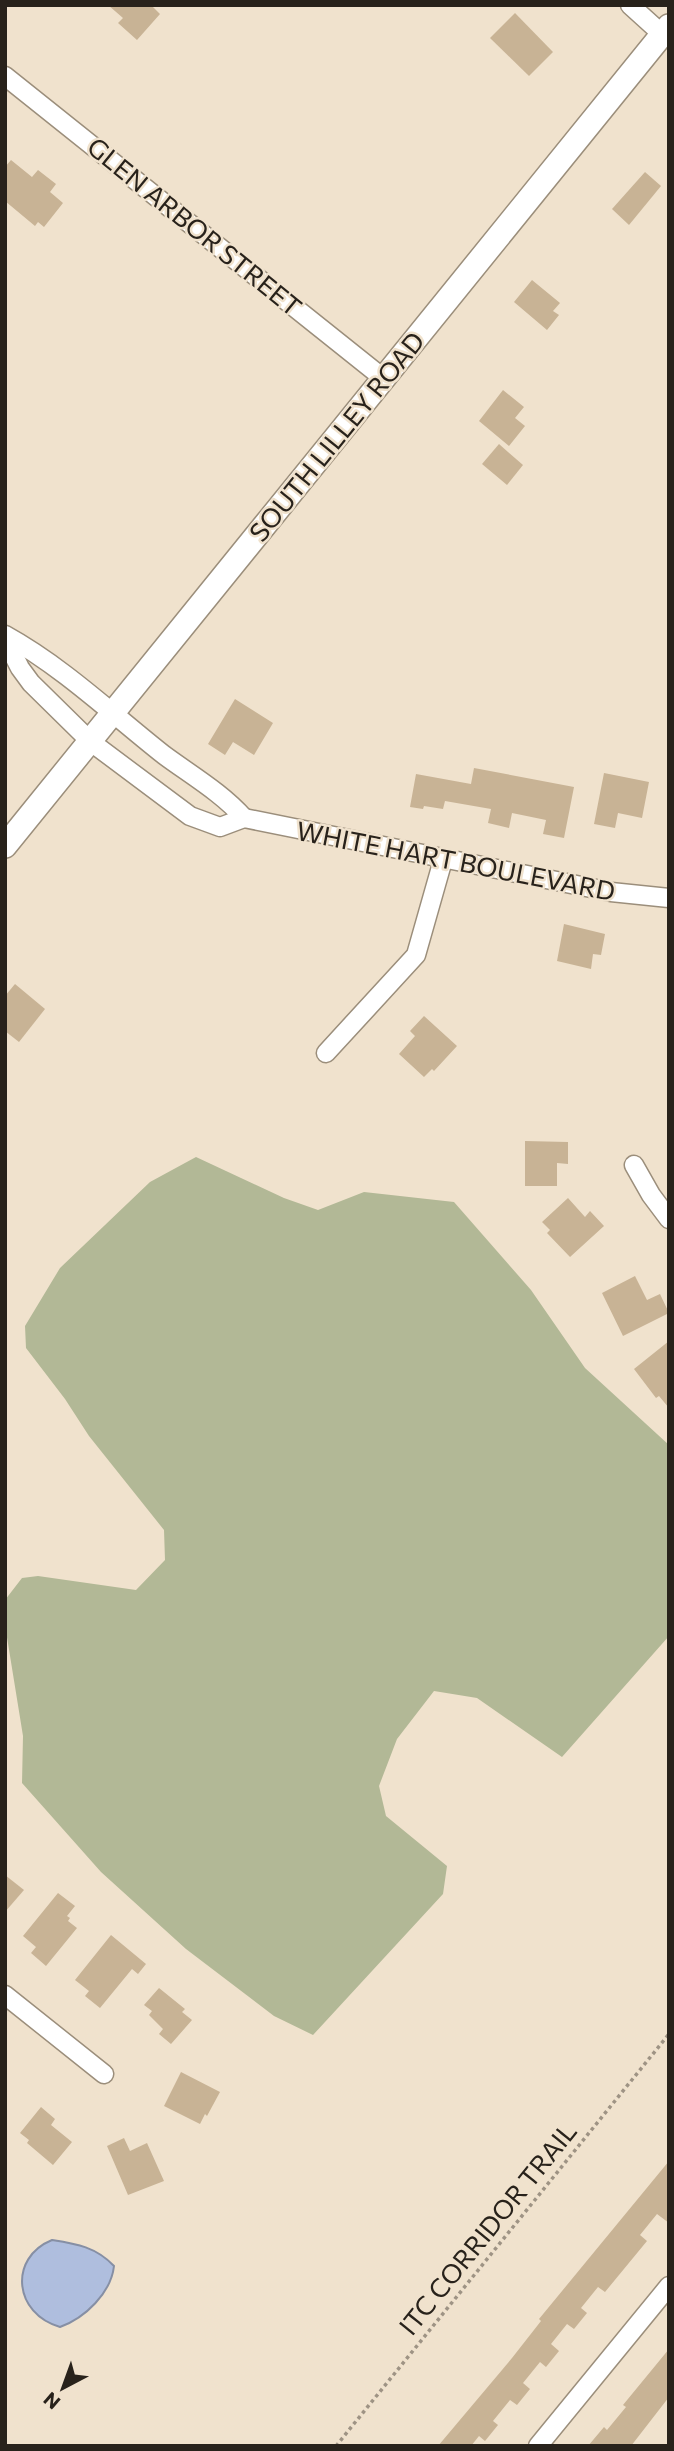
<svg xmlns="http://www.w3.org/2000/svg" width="674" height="2451" font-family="Commissioner,sans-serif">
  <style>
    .forest { fill: #b2b896 }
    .water { fill: #afbede; stroke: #868fa4; stroke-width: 2 }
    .building { fill: #c8b395 }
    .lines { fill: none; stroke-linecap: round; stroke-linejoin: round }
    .minor-casing { stroke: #9b8e7b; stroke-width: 21 }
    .tertiary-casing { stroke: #9b8e7b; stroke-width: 26 }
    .path { stroke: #9e9384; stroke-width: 3.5; stroke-dasharray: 3.5 3.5; stroke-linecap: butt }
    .minor { stroke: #fff; stroke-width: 18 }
    .tertiary { stroke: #fff; stroke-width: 23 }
    .labels { text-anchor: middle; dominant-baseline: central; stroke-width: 5; stroke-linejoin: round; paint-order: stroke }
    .street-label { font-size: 26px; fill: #28221b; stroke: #f0e2cd }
  </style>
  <rect width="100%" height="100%" fill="#f0e2cd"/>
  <!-- forest -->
  <path class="forest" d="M196,1157l88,41 34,12 46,-18 90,10 77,88 54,78 84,77v191l-107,121 -85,-59 -43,-7 -37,48 -18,47 7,30 61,50 -4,28 -130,141 -39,-19 -88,-67 -85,-77 -79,-89 1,-47 -18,-111v-25l17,-22 16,-2 98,14 29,-30 -1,-30 -75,-94 -24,-37 -39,-51 -1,-22 35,-58 90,-86z"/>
  <!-- water -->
  <path class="water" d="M52,2240c25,4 44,7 62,26 -3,27 -29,52 -54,61 -46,-13 -52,-69 -8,-87z"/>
  <!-- building -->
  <g class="building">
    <path d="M108,5h43l9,9 -23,26 -19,-17 5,-5z"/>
    <path d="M515,13l38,39 -24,24 -39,-38z"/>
    <path d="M11,160l21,17 6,-7 18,14 -6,8 13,11 -19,24 -6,-5 -3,4 -30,-25v-34z"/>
    <path d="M645,172l16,14 -32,39 -17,-16z"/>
    <path d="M532,280l28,23 -7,8 6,4 -12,15 -33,-28z"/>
    <path d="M503,390l21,17 -9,11 10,8 -16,20 -30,-25z"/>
    <path d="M499,444l24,21 -16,20 -25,-21z"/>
    <path d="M235,699l38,24 -19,32 -21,-13 -8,13 -17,-11z"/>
    <path d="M474,768l100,19 -10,51 -21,-4 3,-14 -34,-7 -3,15 -21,-5 3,-14 -46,-8 -2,8 -19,-3 -1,3 -13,-2 6,-33 55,10z"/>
    <path d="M604,773l45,9 -7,36 -24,-5 -3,15 -21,-4z"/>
    <path d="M564,924l41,10 -4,21 -8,-1 -2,15 -34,-8z"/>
    <path d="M15,984l30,25 -26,33 -14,-11v-35z"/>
    <path d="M424,1016l33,30 -23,25 -2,-2 -8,8 -25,-23 16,-18 -5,-5z"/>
    <path d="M525,1141l43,1v22l-11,-1v23h-32z"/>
    <path d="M568,1198l17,19 5,-6 14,15 -34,31 -23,-24 3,-3 -8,-8z"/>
    <path d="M635,1276l12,24 13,-6 9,19 -46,23 -21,-43z"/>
    <path d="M669,1341v67l-10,-12 -3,2 -22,-29z"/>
    <path d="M5,1875l19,15 -19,22z"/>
    <path d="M58,1893l17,13 -8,10 3,2 -2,3 9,7 -31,38 -15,-13 5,-6 -13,-11z"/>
    <path d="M111,1935l35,29 -8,10 -6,-5 -32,39 -15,-12 4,-5 -14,-11z"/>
    <path d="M159,1988l26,21 -3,3 10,8 -21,24 -12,-10 4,-5 -14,-14 3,-4 -8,-6z"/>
    <path d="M181,2072l39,20 -13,24 -2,-2 -5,10 -36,-18z"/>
    <path d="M41,2107l14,12 -4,6 21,17 -19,23 -26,-22 2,-3 -9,-7z"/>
    <path d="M124,2138l6,13 17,-8 17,38 -36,14 -21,-49z"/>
    <path d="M669,2161v62l-12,-9 -17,21 7,6 -42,51 -7,-5 -17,21 6,5 -13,16 -7,-5 -16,20 8,7 -13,16 -6,-5 -17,21 7,6 -13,16 -7,-5 -17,21 5,4 -13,16 -6,-5 -8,10h-33l74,-88 29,-37 -2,-2z"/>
    <path d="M669,2349v48l-38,49h-43l16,-19 3,3 19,-23 -3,-2z"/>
  </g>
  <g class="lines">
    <defs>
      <g id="minor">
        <path d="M630,5l32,29"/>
        <path d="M5,76l378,302"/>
        <path d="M5,635c58,32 107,79 159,120 27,20 58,38 80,63"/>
        <path d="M5,639l15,29 11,15 60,59 99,74 30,11 24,-9 367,74 58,6"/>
        <path d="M326,1053l90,-98 27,-95"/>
        <path d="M634,1165l17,30 18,24"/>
        <path d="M5,1995l99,79"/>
        <path d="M538,2446l131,-160"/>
      </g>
      <path id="tertiary" d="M5,846l664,-820"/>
    </defs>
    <!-- minor casing -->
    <use href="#minor" class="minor-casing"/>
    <!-- tertiary casing -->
    <use href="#tertiary" class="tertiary-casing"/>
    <!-- path -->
    <path class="path" d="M336,2446l333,-412"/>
    <!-- minor -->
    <use href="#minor" class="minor"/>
    <!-- tertiary -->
    <use href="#tertiary" class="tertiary"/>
  </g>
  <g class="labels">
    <!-- street labels -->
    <g class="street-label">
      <text transform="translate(195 226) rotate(39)">GLEN ARBOR STREET</text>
      <text transform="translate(336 436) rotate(-51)">SOUTH LILLEY ROAD</text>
      <text transform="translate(456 860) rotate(11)">WHITE HART BOULEVARD</text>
      <text transform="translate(487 2228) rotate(-51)">ITC CORRIDOR TRAIL</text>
    </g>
  </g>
  <!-- border -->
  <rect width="674" height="2451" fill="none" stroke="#28221b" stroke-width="14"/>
  <!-- north arrow -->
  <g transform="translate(63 2388) rotate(221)" stroke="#f0e2cd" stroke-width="5" paint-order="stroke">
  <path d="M0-5L12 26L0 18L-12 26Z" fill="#28221b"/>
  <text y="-10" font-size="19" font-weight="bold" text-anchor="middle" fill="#28221b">N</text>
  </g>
</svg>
